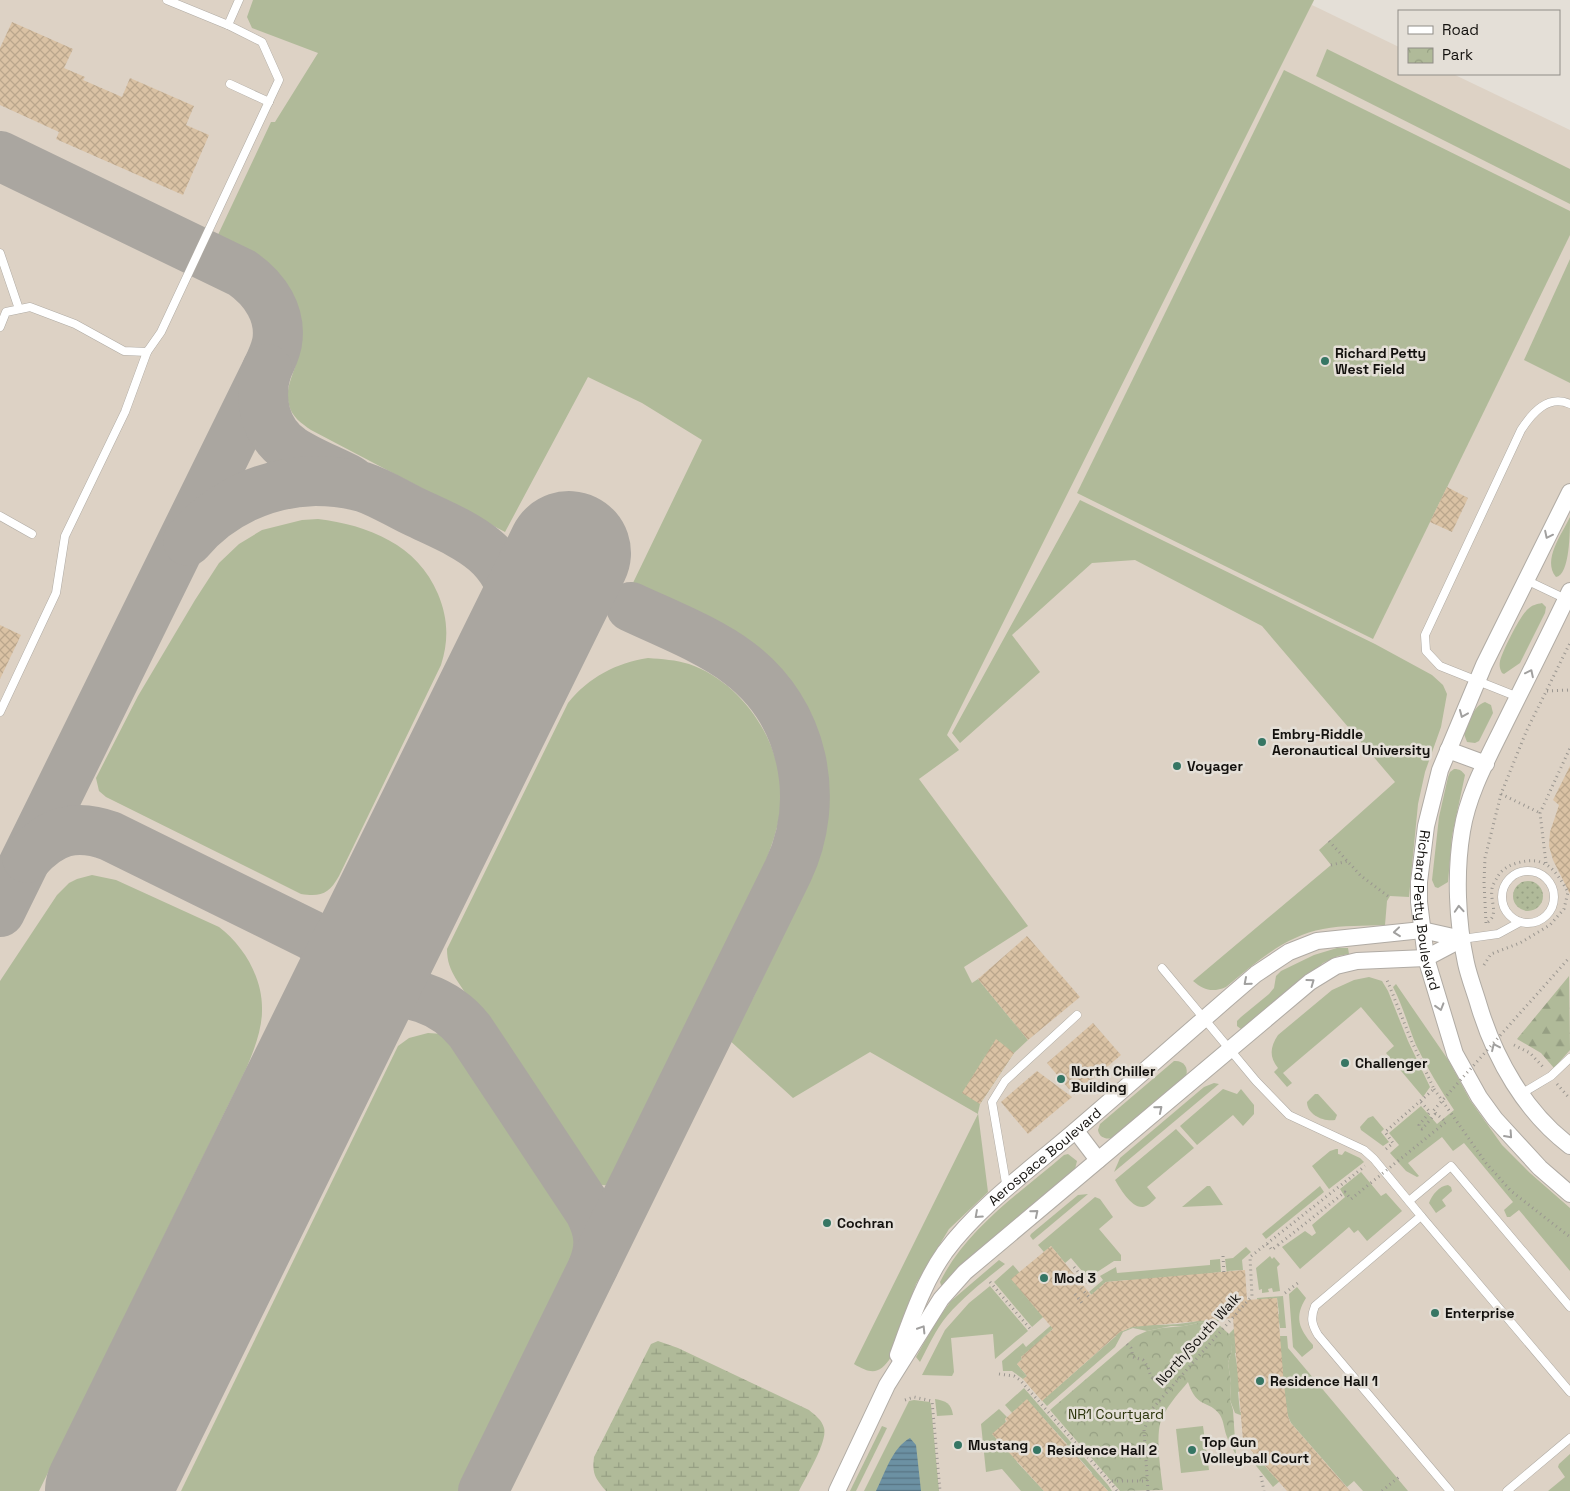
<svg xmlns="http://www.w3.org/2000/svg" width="1570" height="1491" font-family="'Space Grotesk',sans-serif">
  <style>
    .built { fill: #ddd2c5 }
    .grass { fill: #b0ba99 }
    .forest { fill: url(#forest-firs) }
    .wetland { fill: url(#wetland-marsh) }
    .park { fill: url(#park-crowns) }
    .garden { fill: url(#garden-dots) }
    .water { fill: url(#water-rules) }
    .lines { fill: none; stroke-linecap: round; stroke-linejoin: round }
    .taxiway { stroke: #aaa6a0; stroke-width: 50 }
    .runway { stroke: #aaa6a0; stroke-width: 124 }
    .building { fill: url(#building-cross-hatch) }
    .service-casing { stroke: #b0aba4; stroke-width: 9 }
    .minor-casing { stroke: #b0aba4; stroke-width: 18 }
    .path { stroke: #9a9690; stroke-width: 3; stroke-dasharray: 1 4; stroke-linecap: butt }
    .service { stroke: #fff; stroke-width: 8 }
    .minor { stroke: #fff; stroke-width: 16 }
    .path-bridge { stroke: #9a9690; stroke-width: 3; stroke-dasharray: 1 4; stroke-linecap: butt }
    .oneway { stroke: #a1a09f }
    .poi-dot { fill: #367664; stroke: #e4dfd7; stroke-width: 2 }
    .labels { text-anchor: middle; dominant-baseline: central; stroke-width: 5; stroke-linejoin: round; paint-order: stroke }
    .poi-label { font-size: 14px; font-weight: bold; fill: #13110e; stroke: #e4dfd7; text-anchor: start }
    .street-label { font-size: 14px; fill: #13110e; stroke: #e4dfd7 }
    .park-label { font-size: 14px; fill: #2b340a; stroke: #e4dfd7 }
  </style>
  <defs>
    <pattern id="forest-firs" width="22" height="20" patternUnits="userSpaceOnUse" patternTransform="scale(1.25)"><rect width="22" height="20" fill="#b0ba99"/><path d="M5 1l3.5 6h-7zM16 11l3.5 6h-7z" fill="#969f83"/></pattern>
    <pattern id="wetland-marsh" width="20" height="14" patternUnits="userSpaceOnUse" patternTransform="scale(1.25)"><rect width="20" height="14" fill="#b0ba99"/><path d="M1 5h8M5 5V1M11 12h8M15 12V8" fill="none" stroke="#969f83"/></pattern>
    <pattern id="park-crowns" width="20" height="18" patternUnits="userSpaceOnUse" patternTransform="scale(1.25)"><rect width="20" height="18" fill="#b0ba99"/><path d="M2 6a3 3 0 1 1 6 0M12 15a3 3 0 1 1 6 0" fill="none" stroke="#969f83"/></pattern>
    <pattern id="garden-dots" width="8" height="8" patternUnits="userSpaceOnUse" patternTransform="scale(1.25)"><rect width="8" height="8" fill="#b0ba99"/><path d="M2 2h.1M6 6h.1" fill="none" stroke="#969f83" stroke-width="1.8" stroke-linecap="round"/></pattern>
    <pattern id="water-rules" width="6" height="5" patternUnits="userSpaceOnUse" patternTransform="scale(1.25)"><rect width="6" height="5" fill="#6c91a3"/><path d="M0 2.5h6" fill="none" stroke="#587583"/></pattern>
    <pattern id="building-cross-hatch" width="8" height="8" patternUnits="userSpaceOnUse" patternTransform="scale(1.25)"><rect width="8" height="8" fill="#dac2a4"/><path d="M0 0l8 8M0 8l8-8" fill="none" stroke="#baa68c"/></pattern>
  </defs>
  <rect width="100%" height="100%" fill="#e4dfd7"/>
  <!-- built -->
  <path class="built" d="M0,0h1314l-2,5 87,42v27h54l117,56v1361h-1570z"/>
  <!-- grass -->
  <g class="grass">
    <path d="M253,0h1061l-367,735 12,15 -40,29 109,147 -64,41 8,16 6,-4 50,61 -14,13 -34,51 -2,9 10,79 -39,37 -33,55 -25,73c-11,17 -19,18 -37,7l124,-250 -108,-62 -77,46 -66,-60 26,-40 53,-110 21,-88 -13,-68 -33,-54 -49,-48 -101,-43 71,-147 -60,-37 -54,-26 -83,155 -194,-102c-10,-7 -19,-13 -22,-25 -4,-13 2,-26 6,-38 9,-28 8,-60 -12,-84 -18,-21 -43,-33 -67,-44l55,-117h4l43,-69 -66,-25 -5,-11z"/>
    <path d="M1327,49l243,120v35l-254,-128z"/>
    <path d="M1284,70l286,141v24l-197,404 -296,-146z"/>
    <path d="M1570,259v124l-46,-23z"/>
    <path d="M1080,500l295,144 57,31 11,10 4,9 -6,33 -16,45 -7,32 -9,93 -19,-1 -3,5 -2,24c-21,1 -42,0 -62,4 -38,7 -68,34 -97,58 -14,6 -22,3 -33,-6l138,-116 -12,-15 76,-68 -133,-156 -127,-66 -43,3 -80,72 28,37 -80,71 -8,-10z"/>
    <path d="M1570,517c0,14 0,58 -14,60 -14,-17 6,-43 14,-60z"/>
    <path d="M318,519c50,6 100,26 120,75 10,24 11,46 3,71l-102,211c-10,18 -18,21 -38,18l-195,-97 -7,-6 -3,-13 42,-82 57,-96 24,-37 20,-19 23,-14 40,-10z"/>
    <path d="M1542,603l4,4 -1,6 -25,50 -16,11 -2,-1c-2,-4 -3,-7 -2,-12 3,-11 20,-45 28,-52 4,-4 9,-5 14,-6z"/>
    <path d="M648,658c14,1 28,2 41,6 55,19 96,82 92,140 -2,29 -18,63 -28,90 -38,96 -87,188 -133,280 -9,15 -19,14 -32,3l-132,-198c-6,-10 -9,-18 -9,-30l121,-246c21,-26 48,-40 80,-45z"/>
    <path d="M1485,702l6,3 2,8 -14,28 -4,2 -8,-1 -3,-8c5,-11 8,-27 21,-32z"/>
    <path d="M1454,769c6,0 8,2 11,6l-13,61 -4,46 -10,6 -3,-1 -3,-7 7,-63 9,-40 2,-5z"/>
    <path d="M92,875l24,5 103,47c25,19 44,51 43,84 0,18 -8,39 -15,56l-208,424h-39v-510l57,-86 12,-12 8,-4z"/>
    <path d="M1337,948h11l1,6 -11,2 -15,7 -79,66h-3l-4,-3v-5l4,-4 28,-23 5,-6 2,-12 5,-5 33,-16z"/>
    <path d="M1369,977l13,4 6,10 20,50 22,46 -7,10 -37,-44 8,-7 -33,-39 -78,66 9,10 -5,4 -13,-15 4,-4c-9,-11 -8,-21 0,-33l54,-45 22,-10z"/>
    <path d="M1396,984l53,77 21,39 32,45 28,28 40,35v63l-51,-61 -9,7h-3l-3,-7 9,-8 -49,-59 -11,8 -11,-14 -34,26 11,13 -2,1 -11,-6 -16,-18 9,-8 -10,-12 32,-27 16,18 17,-14c-14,-21 -27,-42 -38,-65 -8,-19 -13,-39 -23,-58z"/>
    <path d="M428,1033l15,1 17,10 116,178c6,13 7,23 2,38l-113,231h-284l217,-445 11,-8z"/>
    <path d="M1174,1061c9,-1 15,6 12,15l-74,62c-6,2 -13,-1 -14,-8l2,-6z"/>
    <path d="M1214,1083l5,1 -105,88 6,-14 84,-71z"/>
    <path d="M1223,1089l14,5 4,-5 13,16v9l-11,12 -10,-11 -36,30 -17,-19z"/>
    <path d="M1315,1094h3l19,21 -2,5c-11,2 -28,-5 -28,-18z"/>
    <path d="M1373,1116l11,13 -3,3 8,10 -6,4 -22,-16 -1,-3 8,-9z"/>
    <path d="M1176,1129l18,19 -47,39 9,11c-4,4 -8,8 -13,9 -12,1 -23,-19 -28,-27z"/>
    <path d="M1336,1149h2v5l4,1 3,-4 15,7 4,4 -35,27 -17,-23 18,-15z"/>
    <path d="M1068,1154l9,7 -2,8 -132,116h-2l-1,-3c26,-53 80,-89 124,-127z"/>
    <path d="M1361,1172l20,24 5,-3 16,18 -35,30 -9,-11 -4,3 -5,-6 -49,42 -18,-22 23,-16 7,5 4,-3 -4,-8 33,-28 -5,-8z"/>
    <path d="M1448,1185l3,2 1,4 -10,9 4,6 -10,7 -7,-10c3,-8 10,-17 19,-18z"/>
    <path d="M1207,1186h3l13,19 -41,2z"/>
    <path d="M1320,1186l4,6 -58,47 -4,-5z"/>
    <path d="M1088,1194l-55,46 -3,-4 1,-2 47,-39z"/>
    <path d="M1095,1197l5,2 13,18 -14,12 22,26v6h-7l-26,17 -17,-20 -6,5 -14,-17 -7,6 -6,-7z"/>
    <path d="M1246,1247l5,5 -9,8 1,10 -15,1 -1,3 -2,-15 8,-1z"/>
    <path d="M1270,1256l2,3 2,-2 6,7 -3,3 3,24 -7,1 -1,-4 -4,1 1,3 -7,1v-4l-3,1 -3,-22z"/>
    <path d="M1220,1259l1,13 -93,11v-3l-22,2 -14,13 -3,-3 14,-12 -3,-4 16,-9 1,6 93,-8v-5z"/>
    <path d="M999,1260l6,4c-20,16 -41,32 -58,52 -11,13 -19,31 -27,46l-4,-5 19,-34 16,-22z"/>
    <path d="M1013,1265l6,7 57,5 6,6 -50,44 -38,-45z"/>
    <path d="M990,1286l38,45 -33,28 -2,-25 -42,4 3,34 -2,4 -30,-1 23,-45 24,-27z"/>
    <path d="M1297,1287l9,11c-12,19 -7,31 7,47v3l-11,9 -9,-10 -4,-53z"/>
    <path d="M1283,1296l3,32h-6l-1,-7h-3l-1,-6 4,-1 -2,-16 -20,5v-5z"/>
    <path d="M1078,1302l-21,23 -14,13 2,3 -24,16 1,2 -5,5 10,12 -4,3 -11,-8h-9l-1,-10 21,-18 3,4z"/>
    <path d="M1233,1303l-16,20 -14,-1 -19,4h-13l-24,5 -14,-3 -10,4 -8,15 -68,59 -17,-19 22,5 64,-56 -2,-2 16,-6v-3c24,-1 53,2 76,-7l1,2 12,-1z"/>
    <path d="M1247,1315l-9,38h-3l6,38 -3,1 2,20h3v4l-8,-3 -5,-13 1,-17 -3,-20 4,-13 -3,-16z"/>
    <path d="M1277,1336h10l1,12 120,143h-45l-9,-10 -7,6 -56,-64 -4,-9z"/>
    <path d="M1024,1388l84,97 4,6h-4l-10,-11 -3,2 -5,-6 2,-3 -13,-15 -3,2 -12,-13 3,-3 -33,-36 -19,2 -3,3 -7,-8z"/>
    <path d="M935,1399c11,2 16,4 18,16l-16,1z"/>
    <path d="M914,1400l16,2 1,3 8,86h-75l45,-90z"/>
    <path d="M999,1409l8,8 -2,2 12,43 27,29h-23l-19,-22 -16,3 -5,-48z"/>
    <path d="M882,1426l5,2 -31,63h-6z"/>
    <path d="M1203,1426l6,44 -28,3 -5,-44z"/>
    <path d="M1257,1452c5,12 13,21 23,29l-7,6 -20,-25v-9l1,1z"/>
    <path d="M1570,1454v37h-22l17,-14 -7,-10 1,-3z"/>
  </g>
  <!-- forest -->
  <path class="forest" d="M1569,976l1,74 -16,18 -13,-15 -24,-14z"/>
  <!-- wetland -->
  <path class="wetland" d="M658,1341l20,7 131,62c6,5 13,10 15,18 4,14 -19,50 -25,63h-193c-11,-13 -14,-17 -12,-34l57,-113z"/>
  <!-- park -->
  <path class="park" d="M1203,1322l14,1 12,11 2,5 1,11 -4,13 3,20 -1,17 3,10 3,45c-3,-6 -7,-12 -9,-18 -3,-7 -3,-16 -7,-22 -11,-16 -23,-5 -32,-33 -10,12 -24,27 -28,42 -4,18 1,48 3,66l-43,1 -70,-81 86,-74 11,-5 15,-3 22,-2z"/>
  <!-- garden -->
  <circle class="garden" cx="1528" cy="896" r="15"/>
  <!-- water -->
  <path class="water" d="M910,1438l6,7 5,46h-45c9,-18 16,-43 34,-53z"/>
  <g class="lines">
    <!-- taxiway -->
    <g class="taxiway">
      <path d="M0,156l242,117c23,16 40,41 35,70 -2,9 -6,18 -10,26l-267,543"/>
      <path d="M267,369c-9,29 -3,62 24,81 18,12 40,20 59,30"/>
      <path d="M188,541c31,-37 78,-59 127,-60 15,0 33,2 48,6 18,6 35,17 52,25 48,23 91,37 102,96 4,21 5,33 -2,52"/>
      <path d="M27,858c24,-27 48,-35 83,-22l201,99c36,23 40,59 22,96"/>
      <path d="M333,1031c11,-10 22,-23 35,-30 35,-19 79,1 102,30l120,181c10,20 11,35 3,55"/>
      <path d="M483,1491l305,-620c34,-72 16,-159 -49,-208 -30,-23 -74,-40 -108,-56"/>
    </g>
    <!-- runway -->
    <path class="runway" d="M107,1491l462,-938"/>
  </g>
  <!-- building -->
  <g class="building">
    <path d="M12,22l61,27 -9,19 21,9 -2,3 39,17 8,-19 64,28 -8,19 23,10 -26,60 -127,-56 3,-7 -59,-27v-57z"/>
    <path d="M1447,487l21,11 -16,34 -22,-10z"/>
    <path d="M0,625l21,10 -21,44z"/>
    <path d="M1570,766v128l-17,-34 -4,-14 1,-14 9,-27 -6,-5z"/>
    <path d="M1027,936l53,61 -52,43 -50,-61z"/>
    <path d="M1093,1023l28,32 -47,40 -27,-32z"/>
    <path d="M996,1039l18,14 -34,51 -18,-11z"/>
    <path d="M1037,1071l35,26 -44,37 -27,-32z"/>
    <path d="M1051,1246l40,49 15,-13 139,-12 2,30 30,-2 7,87 4,31 2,6 60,69h-63l-44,-50 -10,-123 -101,9 -12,5 -78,69 -19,-22 4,-3 -10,-12 5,-5 -1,-2 32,-28 -42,-50z"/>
    <path d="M1027,1399l65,75 16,17h-64l-52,-57 15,-13 -2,-2z"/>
  </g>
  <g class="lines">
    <defs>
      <g id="service">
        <path d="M228,25l11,-25"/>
        <path d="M230,84l39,18"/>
        <path d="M0,253l19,56"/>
        <path d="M0,327l6,-15 24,-5 45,17 49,27 23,1 14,-20 118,-252 -17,-38 -34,-17 -61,-25"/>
        <path d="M0,516l32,18"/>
        <path d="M1526,580l42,20"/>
        <path d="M1518,697l-78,-31 -14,-15 -1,-16 96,-205c11,-17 27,-36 49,-26"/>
        <path d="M0,712l56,-119 9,-57 60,-124 22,-60"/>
        <circle cx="1528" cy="897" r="26"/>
        <path d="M1462,939l36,-5 22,-12"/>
        <path d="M1162,968l94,113 33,34 75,35 10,9 47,57 -106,90c-5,12 -3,19 3,29l132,156"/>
        <path d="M1521,1094l30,-18 19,-18"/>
        <path d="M1007,1189l-15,-87 13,-21 72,-66"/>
        <path d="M1409,1201l42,-35 119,141"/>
        <path d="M1421,1216l149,176"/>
        <path d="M1507,1491l63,-53"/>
      </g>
      <g id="minor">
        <path id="s1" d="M1570,492l-86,173 -44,105 -14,56 -7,56v20l7,56 29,96 24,43 16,22 45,49 30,26"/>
        <path d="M1570,591c-21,44 -43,88 -65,132 -17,35 -37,70 -43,108 -7,42 -5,90 4,132 3,14 9,29 13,43 16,53 46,106 91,140"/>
        <path d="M1448,750l38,14"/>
        <path d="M1076,1131l22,29"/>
        <path id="s2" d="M898,1355c13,-35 25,-72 47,-103 35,-47 86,-83 130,-121 61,-52 120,-105 181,-157l33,-22 28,-11 105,-11 40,9"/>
        <path d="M837,1491l50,-106 54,-86 24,-27 345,-290 26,-16 21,-5 69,-3 36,-19"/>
      </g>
    </defs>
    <!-- service casing -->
    <use href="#service" class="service-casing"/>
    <!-- minor casing -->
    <use href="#minor" class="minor-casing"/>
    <!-- path -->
    <g class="path">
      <path d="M1547,691l23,-1"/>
      <path d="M1501,794l39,19"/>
      <path d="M1329,841l32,35 28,21"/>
      <path d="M1546,863l-6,-50 30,-65"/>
      <path d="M1331,865l17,-4"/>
      <path d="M1486,923l-2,-41 1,-24 16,-64 25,-62 44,-89"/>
      <path d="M1484,965l7,-11 29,-11 30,-18 14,-16 4,-17c-13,-23 -23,-37 -51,-29 -7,2 -15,6 -19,13 -2,4 -6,9 -6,14 -2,11 7,24 -4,32"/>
      <path d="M1514,1045l16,8 14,15"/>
      <path d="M1557,1084l13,15"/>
      <path d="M1434,1089l52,74 25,28 59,46"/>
      <path d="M1421,1102l9,10 -11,13 1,3 2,1 14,-16"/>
      <path d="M1386,1149l7,-6 -8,-11 49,-43 -22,-47 -25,-62"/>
      <path d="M1267,1244l5,6 6,-5"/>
      <path d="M1223,1256l1,18"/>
      <path d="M1074,1267l13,16"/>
      <path d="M990,1282l42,49"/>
      <path d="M1081,1288l10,11"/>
      <path d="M1285,1293l14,-11"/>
      <path d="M1075,1294l7,9"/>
      <path d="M1127,1344l4,4 2,9 10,3 5,7 3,10 17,12"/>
      <path d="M999,1374l15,2 6,4 89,101h38"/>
      <path d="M905,1400l9,-3 18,4 8,90"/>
      <path d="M1261,1476l3,15"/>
      <path d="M1110,1482l7,9"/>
      <path d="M1148,1491l-4,-61 8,-21 100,-113 -2,-39 115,-91"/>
      <path d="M1382,1491l17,-14"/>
    </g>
    <!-- service -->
    <use href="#service" class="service"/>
    <!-- minor -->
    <use href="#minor" class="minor"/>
    <!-- path-bridge -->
    <path class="path-bridge" d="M1278,1245l67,-53 6,7 95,-77 -13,-11 137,-154"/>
  </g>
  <!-- one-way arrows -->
  <defs><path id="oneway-chevron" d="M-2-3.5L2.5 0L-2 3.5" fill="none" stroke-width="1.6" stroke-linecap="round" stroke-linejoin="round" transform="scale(1.25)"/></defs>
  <g class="oneway">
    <use href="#oneway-chevron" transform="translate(1548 535) rotate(116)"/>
    <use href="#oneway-chevron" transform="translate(1530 673) rotate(-64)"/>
    <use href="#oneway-chevron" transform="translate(1463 714) rotate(113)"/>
    <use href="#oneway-chevron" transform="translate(1459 909) rotate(-94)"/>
    <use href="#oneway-chevron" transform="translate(1397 932) rotate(174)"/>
    <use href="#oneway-chevron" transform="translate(1247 982) rotate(139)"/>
    <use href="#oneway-chevron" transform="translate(1311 982) rotate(-36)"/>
    <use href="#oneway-chevron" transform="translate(1440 1007) rotate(73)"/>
    <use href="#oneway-chevron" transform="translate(1495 1047) rotate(-115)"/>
    <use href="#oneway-chevron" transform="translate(1159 1109) rotate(-40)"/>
    <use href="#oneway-chevron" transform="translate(1509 1135) rotate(48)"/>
    <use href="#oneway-chevron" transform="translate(1035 1213) rotate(-40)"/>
    <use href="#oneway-chevron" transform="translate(978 1215) rotate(138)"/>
    <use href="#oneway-chevron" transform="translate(922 1329) rotate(-58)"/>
  </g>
  <!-- markers -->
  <g class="poi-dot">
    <circle cx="1325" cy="361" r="5"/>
    <circle cx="1262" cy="742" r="5"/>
    <circle cx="1177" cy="766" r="5"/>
    <circle cx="1345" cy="1063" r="5"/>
    <circle cx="1061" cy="1079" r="5"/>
    <circle cx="827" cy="1223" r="5"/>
    <circle cx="1044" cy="1278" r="5"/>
    <circle cx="1435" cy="1313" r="5"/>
    <circle cx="1260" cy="1381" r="5"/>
    <circle cx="958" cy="1445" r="5"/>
    <circle cx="1037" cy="1450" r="5"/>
    <circle cx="1192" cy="1450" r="5"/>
  </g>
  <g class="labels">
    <!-- poi labels -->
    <g class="poi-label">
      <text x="1335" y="353">Richard Petty<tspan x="1335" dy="16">West Field</tspan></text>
      <text x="1272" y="734">Embry-Riddle<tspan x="1272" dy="16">Aeronautical University</tspan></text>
      <text x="1187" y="766">Voyager</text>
      <text x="1355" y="1063">Challenger</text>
      <text x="1071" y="1071">North Chiller<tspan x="1071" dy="16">Building</tspan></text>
      <text x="837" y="1223">Cochran</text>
      <text x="1054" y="1278">Mod 3</text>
      <text x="1445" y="1313">Enterprise</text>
      <text x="1270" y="1381">Residence Hall 1</text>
      <text x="1202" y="1442">Top Gun<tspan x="1202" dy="16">Volleyball Court</tspan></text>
      <text x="968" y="1445">Mustang</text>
      <text x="1047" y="1450">Residence Hall 2</text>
    </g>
    <!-- street labels -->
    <g class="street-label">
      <text stroke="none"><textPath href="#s1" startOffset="450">Richard Petty Boulevard</textPath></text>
      <text stroke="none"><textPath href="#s2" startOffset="252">Aerospace Boulevard</textPath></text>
      <text transform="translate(1198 1339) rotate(-48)">North/South Walk</text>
    </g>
    <!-- park labels -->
    <g class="park-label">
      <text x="1116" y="1414">NR1 Courtyard</text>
    </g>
  </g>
  <!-- legend -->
  <rect x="1398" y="10" width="162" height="65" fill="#e4dfd7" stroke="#908d87"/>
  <rect x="1408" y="26" width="25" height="8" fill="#ffffff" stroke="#908d87"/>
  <text x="1442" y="35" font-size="15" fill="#13110e">Road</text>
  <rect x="1408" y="48" width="25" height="15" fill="url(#park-crowns)" stroke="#908d87"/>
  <text x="1442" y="60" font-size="15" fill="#13110e">Park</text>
</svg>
